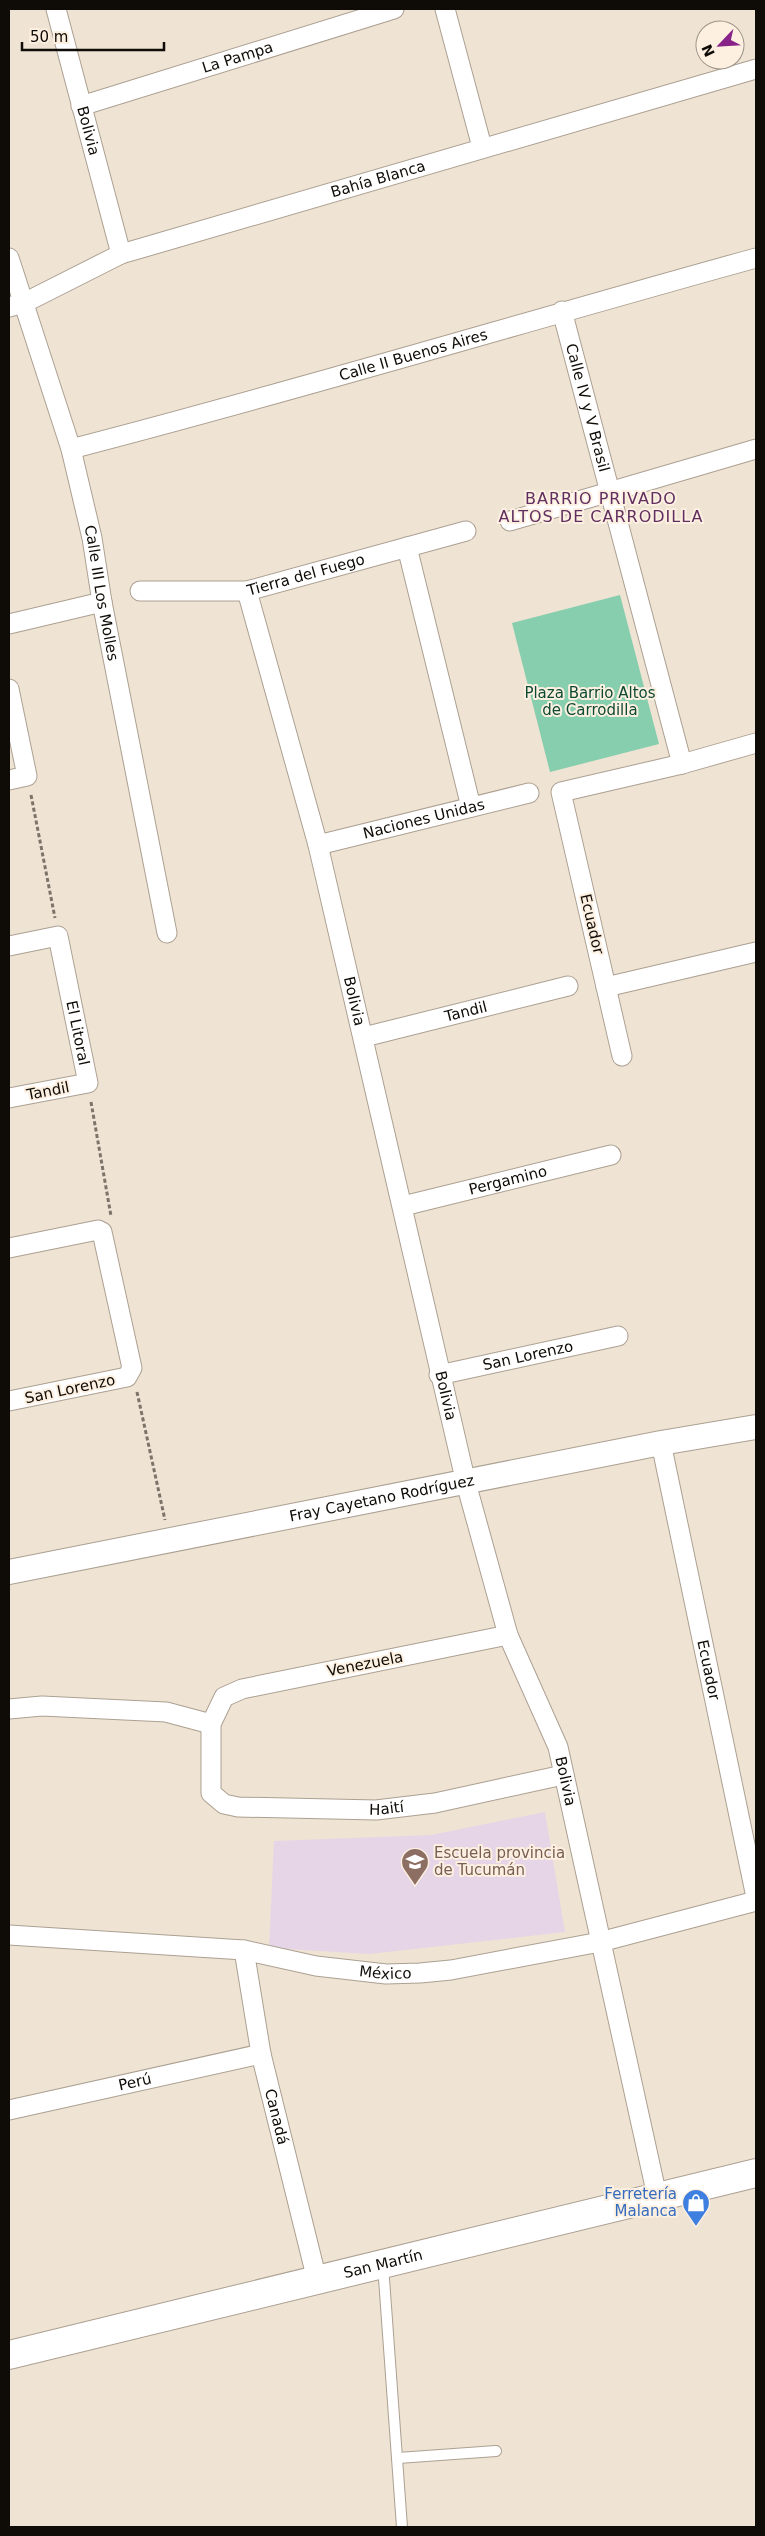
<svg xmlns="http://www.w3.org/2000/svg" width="765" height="2536" font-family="'DejaVu Sans',sans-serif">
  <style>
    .education { fill: #e6d5e6 }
    .green { fill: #86cead }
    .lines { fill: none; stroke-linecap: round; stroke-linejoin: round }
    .service-casing { stroke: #aca092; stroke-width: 12 }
    .minor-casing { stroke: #aca092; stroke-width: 21 }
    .tertiary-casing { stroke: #aca092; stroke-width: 26 }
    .secondary-casing { stroke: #aca092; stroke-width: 30 }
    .path { stroke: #7c746a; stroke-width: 3; stroke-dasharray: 4 2.5; stroke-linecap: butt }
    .service { stroke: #fff; stroke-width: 10 }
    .minor { stroke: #fff; stroke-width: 19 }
    .tertiary { stroke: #fff; stroke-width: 24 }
    .secondary { stroke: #fff; stroke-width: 28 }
    .labels { text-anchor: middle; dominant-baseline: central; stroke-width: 4; stroke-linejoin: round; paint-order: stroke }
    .street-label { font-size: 15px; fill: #0f0b06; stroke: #fdf0e1 }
    .park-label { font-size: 15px; fill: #0d4a34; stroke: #fdf0e1 }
    .education-label { font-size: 15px; fill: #785e54; stroke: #fdf0e1; text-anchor: start }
    .shop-label { font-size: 15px; fill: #366cbe; stroke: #fdf0e1; text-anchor: end }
    .neighbourhood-label { font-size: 16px; letter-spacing: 1px; fill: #602e5f; stroke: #fdf0e1 }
  </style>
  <rect width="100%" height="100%" fill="#efe3d4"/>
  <!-- education -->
  <path class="education" d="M545,1812l20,120 -196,22 -100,-6 5,-107 157,-6z"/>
  <!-- green -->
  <path class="green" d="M620,595l39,149 -109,28 -38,-149z"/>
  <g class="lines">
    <defs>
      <g id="service">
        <path d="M383,2265l19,262"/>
        <path d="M398,2458l98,-7"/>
      </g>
      <g id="minor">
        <path id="s1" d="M56,9l65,245"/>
        <path d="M445,9l37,138"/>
        <path id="s2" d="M81,106l313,-97"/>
        <path id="s3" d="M9,258l62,191 21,89 10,64 65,331"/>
        <path id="s4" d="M9,307l15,-4 97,-49 635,-185"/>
        <path id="s5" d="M562,311l120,453"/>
        <path id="s6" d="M71,449c229,-59 456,-128 685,-191"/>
        <path d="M510,521l246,-72"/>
        <path d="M407,547l64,260"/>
        <path id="s7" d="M140,591h107l219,-60"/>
        <path id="s8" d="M247,591l71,254 148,638 42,152 50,112 99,449"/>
        <path d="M9,624l93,-22"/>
        <path d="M9,689l18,87 -18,4"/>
        <path id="s9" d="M318,845l211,-52"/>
        <path id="s10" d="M9,946l49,-10 30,147 -79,15"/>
        <path d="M606,987l150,-35"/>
        <path id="s11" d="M364,1037l204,-51"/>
        <path d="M622,1056l-61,-264 121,-28 74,-21"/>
        <path id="s12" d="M403,1206l208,-51"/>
        <path d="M9,1248l89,-18 4,2 30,136 -5,9 -118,24"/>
        <path id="s13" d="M439,1375l179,-39"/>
        <path id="s14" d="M661,1443l95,454"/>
        <path id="s15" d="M508,1635l-266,54 -18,8 -13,27v69l13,11 14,3 138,3 59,-7 128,-28"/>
        <path d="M9,1709l33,-3 124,6 45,12"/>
        <path id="s16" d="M9,1935l235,15 72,16 70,8 34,-1 31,-3 149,-28 156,-41"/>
        <path id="s17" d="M244,1950l17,104 56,226"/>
        <path id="s18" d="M9,2110l252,-56"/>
      </g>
      <g id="tertiary">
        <path id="s19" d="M9,1572l652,-129 95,-16"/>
      </g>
      <g id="secondary">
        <path id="s20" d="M9,2355l747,-182"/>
      </g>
    </defs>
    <!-- service casing -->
    <use href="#service" class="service-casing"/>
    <!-- minor casing -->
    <use href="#minor" class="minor-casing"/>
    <!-- tertiary casing -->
    <use href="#tertiary" class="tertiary-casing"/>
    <!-- secondary casing -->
    <use href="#secondary" class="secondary-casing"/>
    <!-- path -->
    <g class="path">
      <path d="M31,795l24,123"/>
      <path d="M91,1102l20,114"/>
      <path d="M137,1392l28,128"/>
    </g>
    <!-- service -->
    <use href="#service" class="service"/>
    <!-- minor -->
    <use href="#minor" class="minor"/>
    <!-- tertiary -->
    <use href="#tertiary" class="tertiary"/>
    <!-- secondary -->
    <use href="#secondary" class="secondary"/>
  </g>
  <!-- icons -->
  <defs>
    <symbol id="school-pin" viewBox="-11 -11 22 30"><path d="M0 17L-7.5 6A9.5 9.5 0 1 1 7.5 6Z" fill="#8d6e63" stroke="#fdf0e1"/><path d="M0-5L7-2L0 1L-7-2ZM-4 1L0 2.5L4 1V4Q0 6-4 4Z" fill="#fff"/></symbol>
    <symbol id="shop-pin" viewBox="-11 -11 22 30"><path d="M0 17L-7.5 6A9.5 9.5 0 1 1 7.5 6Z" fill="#3f7fe0" stroke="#fdf0e1"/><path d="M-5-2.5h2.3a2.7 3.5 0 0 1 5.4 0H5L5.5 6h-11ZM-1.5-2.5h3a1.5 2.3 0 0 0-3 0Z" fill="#fff"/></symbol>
  </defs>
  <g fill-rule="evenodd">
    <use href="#school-pin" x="399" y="1846" width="32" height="43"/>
    <use href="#shop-pin" x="680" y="2187" width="32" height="43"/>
  </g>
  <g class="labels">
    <!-- street labels -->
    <g class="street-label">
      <text stroke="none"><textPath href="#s2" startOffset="164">La Pampa</textPath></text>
      <text stroke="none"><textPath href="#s1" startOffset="126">Bolivia</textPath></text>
      <text stroke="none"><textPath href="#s4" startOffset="392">Bahía Blanca</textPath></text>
      <text stroke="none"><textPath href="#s6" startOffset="355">Calle II Buenos Aires</textPath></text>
      <text stroke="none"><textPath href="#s5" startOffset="100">Calle IV y V Brasil</textPath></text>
      <text stroke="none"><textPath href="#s7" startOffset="168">Tierra del Fuego</textPath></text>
      <text stroke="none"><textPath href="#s3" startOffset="348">Calle III Los Molles</textPath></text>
      <text stroke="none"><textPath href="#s9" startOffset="109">Naciones Unidas</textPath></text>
      <text transform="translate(592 924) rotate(77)">Ecuador</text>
      <text stroke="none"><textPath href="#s8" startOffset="424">Bolivia</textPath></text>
      <text stroke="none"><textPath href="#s11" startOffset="105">Tandil</textPath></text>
      <text stroke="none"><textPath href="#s10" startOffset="149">El Litoral</textPath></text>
      <text transform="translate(48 1091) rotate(-11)">Tandil</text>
      <text stroke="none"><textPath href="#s12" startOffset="108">Pergamino</textPath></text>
      <text stroke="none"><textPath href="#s13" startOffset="91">San Lorenzo</textPath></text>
      <text transform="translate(70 1389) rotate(-12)">San Lorenzo</text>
      <text stroke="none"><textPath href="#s8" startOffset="829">Bolivia</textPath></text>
      <text stroke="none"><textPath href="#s19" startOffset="380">Fray Cayetano Rodríguez</textPath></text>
      <text transform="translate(365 1664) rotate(-11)">Venezuela</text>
      <text stroke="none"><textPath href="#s14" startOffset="232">Ecuador</textPath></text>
      <text stroke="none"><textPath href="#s8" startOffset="1234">Bolivia</textPath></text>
      <text stroke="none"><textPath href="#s15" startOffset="570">Haití</textPath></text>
      <text stroke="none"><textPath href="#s16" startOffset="379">México</textPath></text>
      <text stroke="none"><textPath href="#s18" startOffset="129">Perú</textPath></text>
      <text stroke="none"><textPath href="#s17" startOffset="170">Canadá</textPath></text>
      <text stroke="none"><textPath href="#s20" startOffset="385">San Martín</textPath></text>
    </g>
    <!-- park labels -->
    <g class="park-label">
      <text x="590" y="693">Plaza Barrio Altos<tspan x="590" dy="17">de Carrodilla</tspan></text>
    </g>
    <!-- education labels -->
    <g class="education-label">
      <text x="434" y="1853">Escuela provincia<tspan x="434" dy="17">de Tucumán</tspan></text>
    </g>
    <!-- shop labels -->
    <g class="shop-label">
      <text x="677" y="2194">Ferretería<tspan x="677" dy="17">Malanca</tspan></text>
    </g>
    <!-- neighbourhood labels -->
    <g class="neighbourhood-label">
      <text x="601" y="498">BARRIO PRIVADO<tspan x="601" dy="18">ALTOS DE CARRODILLA</tspan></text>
    </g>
  </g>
  <!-- border -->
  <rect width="765" height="2536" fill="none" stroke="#0f0b06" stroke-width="20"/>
  <!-- north arrow -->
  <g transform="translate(720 45) rotate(245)"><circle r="24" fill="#fdf0e1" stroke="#9e9489"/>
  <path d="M0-4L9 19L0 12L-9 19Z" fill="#882188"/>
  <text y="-8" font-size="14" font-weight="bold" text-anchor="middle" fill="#0f0b06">N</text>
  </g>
  <!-- scale -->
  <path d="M22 42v8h142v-8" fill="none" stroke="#0f0b06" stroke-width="2.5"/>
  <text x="30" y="42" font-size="15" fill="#0f0b06" stroke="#fdf0e1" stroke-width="4" paint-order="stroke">50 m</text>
</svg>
